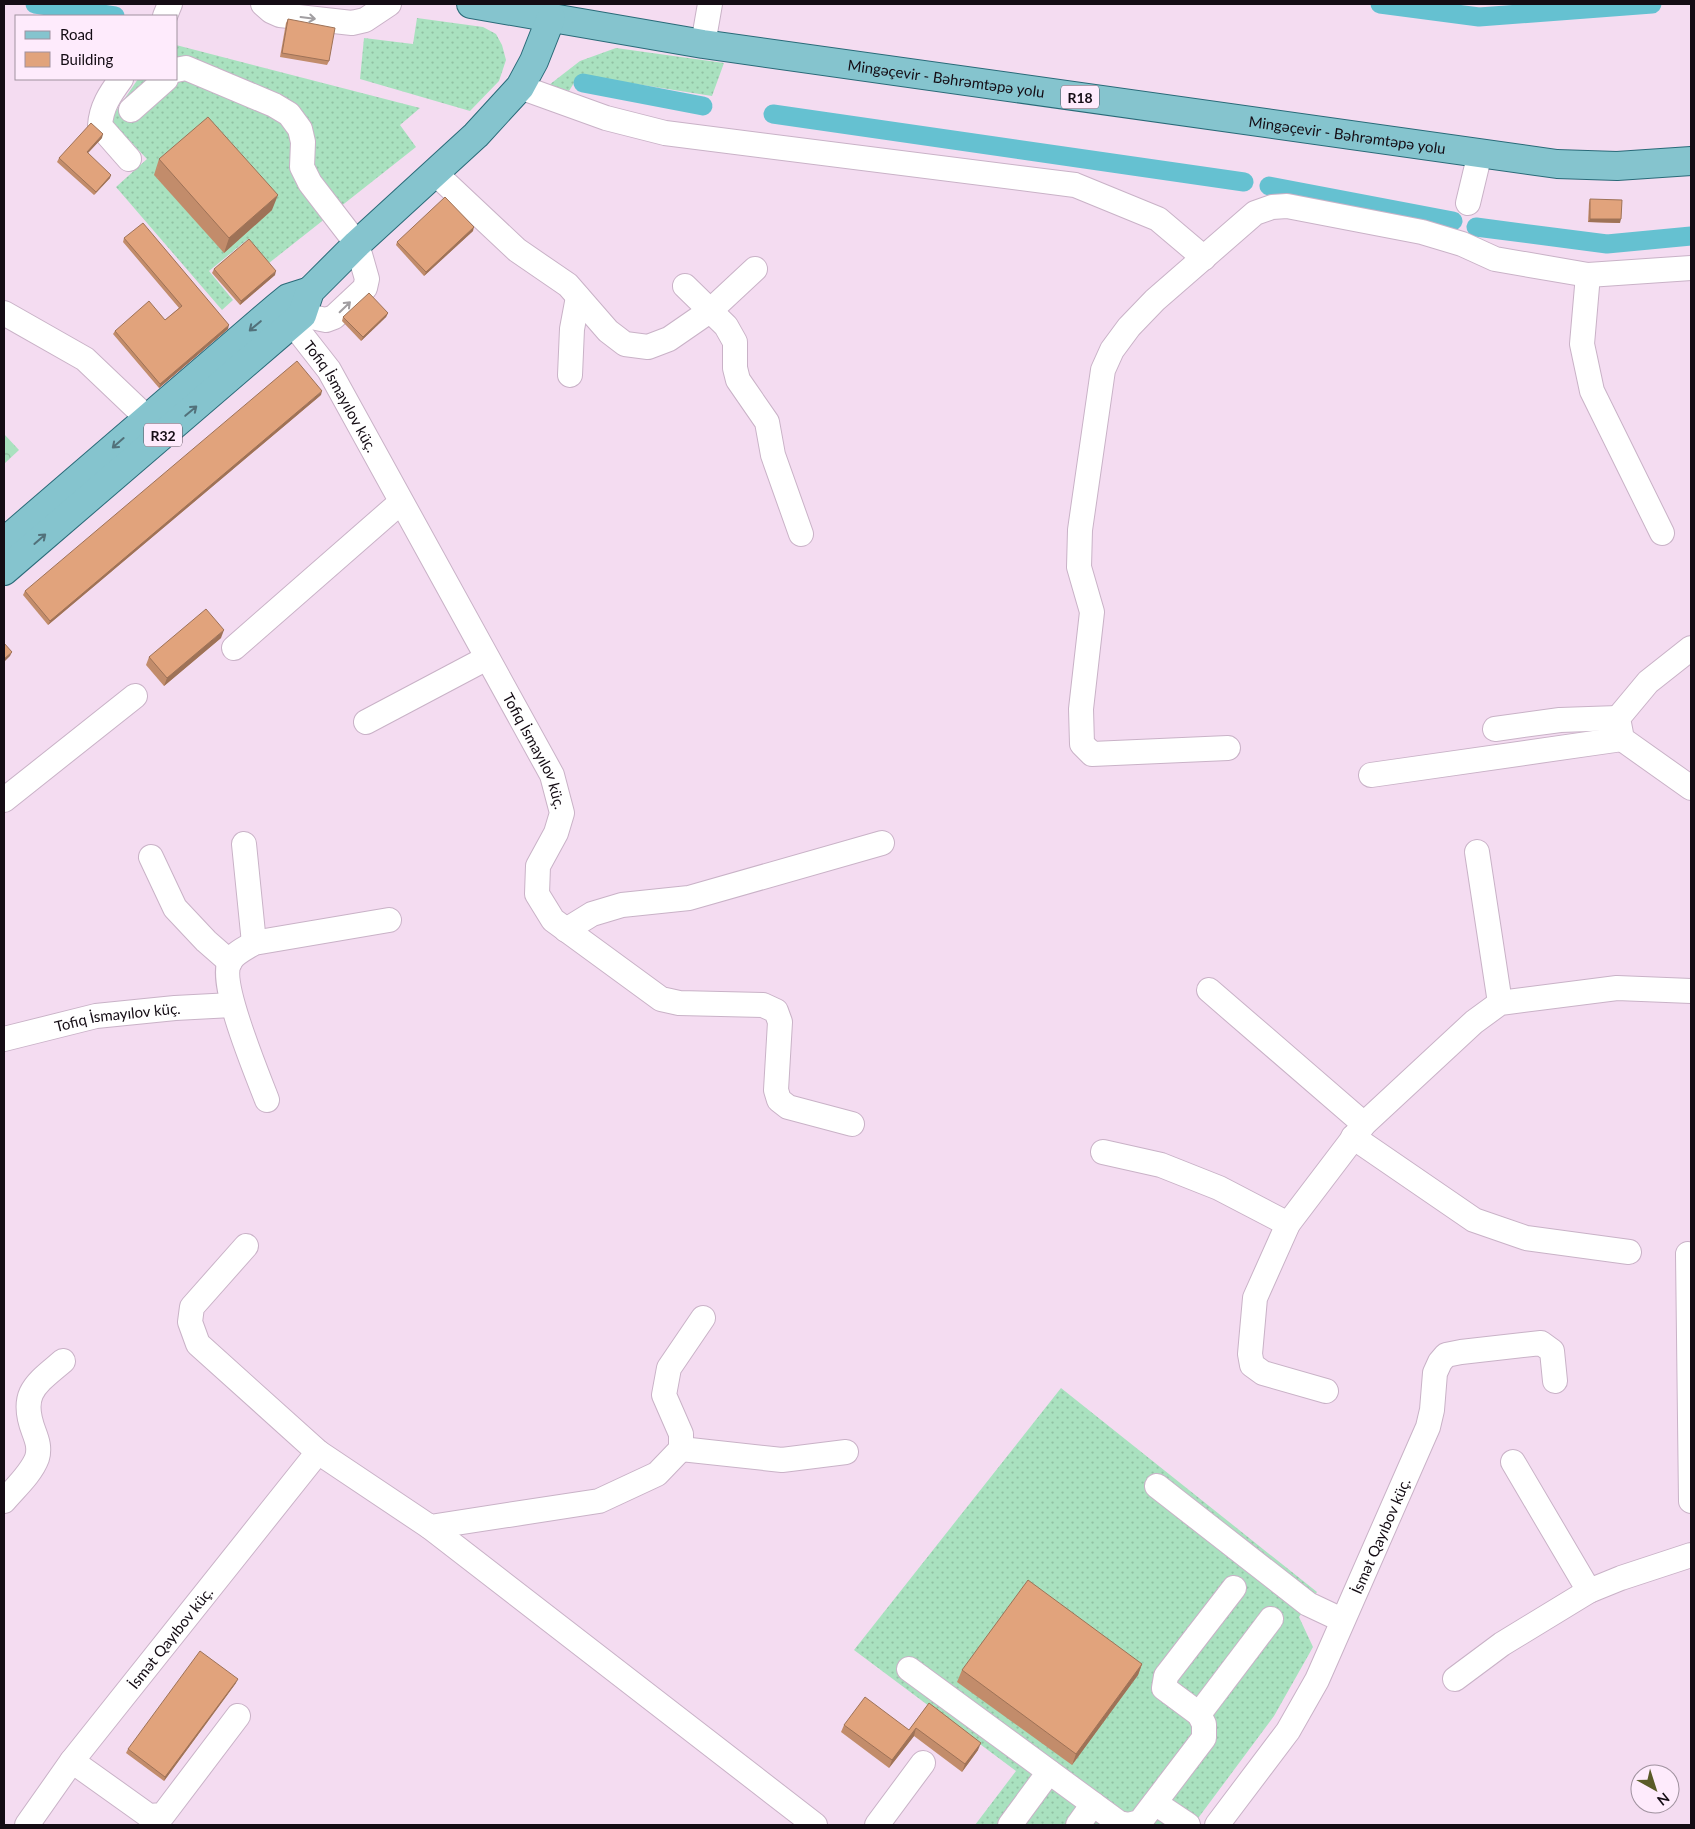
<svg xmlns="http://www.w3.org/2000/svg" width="1695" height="1829" font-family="Lato,sans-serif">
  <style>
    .grass { fill: url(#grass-dots) }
    .park { fill: url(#park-crowns) }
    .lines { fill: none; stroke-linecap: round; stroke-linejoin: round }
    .canal { stroke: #65c1d1; stroke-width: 19 }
    .minor-casing { stroke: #c9b2c7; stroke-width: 26 }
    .major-casing { stroke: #296a78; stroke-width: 30 }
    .minor { stroke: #fff; stroke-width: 24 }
    .major { stroke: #85c4ce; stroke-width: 28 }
    .wall { fill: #c28c6b }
    .shaded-wall { fill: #9e7257 }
    .building { fill: #e1a37c; stroke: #9e7257 }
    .oneway { stroke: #a19ea1 }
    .oneway2 { stroke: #52717a }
    .labels { text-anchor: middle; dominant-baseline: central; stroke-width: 4.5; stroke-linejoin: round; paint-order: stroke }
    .shield { fill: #feebfc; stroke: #5a4f5a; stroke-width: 1 }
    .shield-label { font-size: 14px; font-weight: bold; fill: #140c14 }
    .street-label { font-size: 15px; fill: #140c14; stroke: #feebfc }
  </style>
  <defs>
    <pattern id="grass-dots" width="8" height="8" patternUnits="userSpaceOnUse" patternTransform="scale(1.25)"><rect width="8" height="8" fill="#a9e1bf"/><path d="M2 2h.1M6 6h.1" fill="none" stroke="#91c0a3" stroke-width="1.8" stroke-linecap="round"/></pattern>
    <pattern id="park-crowns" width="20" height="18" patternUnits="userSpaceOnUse" patternTransform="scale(1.25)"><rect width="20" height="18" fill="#a9e1bf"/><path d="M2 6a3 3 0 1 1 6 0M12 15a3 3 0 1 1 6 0" fill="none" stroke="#91c0a3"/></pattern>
  </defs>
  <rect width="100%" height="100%" fill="#f4dcf1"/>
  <!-- grass -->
  <g class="grass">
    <path d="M417,18l66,9 13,7 6,11 4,15 -7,21 -29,30 -110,-32 4,-41 49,6z"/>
    <path d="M176,45l244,63 -20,17 16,22 -147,116 -21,-24 -39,32 24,29 -11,10 -106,-123 31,-28 -37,-39 28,-41h38z"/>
    <path d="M616,48l108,15 -12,33 -133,-21 -10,16 -20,-6 31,-24z"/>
    <path d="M1061,1388l256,204 -18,25 14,30 -39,69 -81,109h-218l41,-54 -162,-121z"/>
  </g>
  <!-- park -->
  <path class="park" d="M4,434l15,16 -15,14z"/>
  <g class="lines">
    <!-- canal -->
    <g class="canal">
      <path d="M35,4l80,12"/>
      <path d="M1380,4l99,13 173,-13"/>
      <path d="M583,83l120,23"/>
      <path d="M773,114l471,68"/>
      <path d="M1269,186l184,35"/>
      <path d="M1476,227l131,17 84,-8"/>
    </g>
    <defs>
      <g id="minor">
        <path d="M263,4l8,7 9,4 72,8 13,-3 24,-16"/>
        <path d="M165,16l5,-12"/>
        <path d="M703,44l7,-40"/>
        <path d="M176,70l10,-2 88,37 15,9 11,15 3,13 -1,25 8,16 47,61 10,35 -2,9 -31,29 -8,3 -24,-5"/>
        <path d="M121,79c-11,15 -20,28 -21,47l29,33"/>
        <path d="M520,87l86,31 59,15 410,52 83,34 46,39"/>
        <path d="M131,110l35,-31"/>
        <path d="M435,173l82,77 51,35 40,46 17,13 23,3 21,-8 42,-29 44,-41"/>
        <path d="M1468,203l12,-50"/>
        <path d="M1588,275l-6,69 10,47 70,142"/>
        <path d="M685,286l41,40 9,16v26l3,12 29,42 6,33 28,79"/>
        <path id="s1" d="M280,310l13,14 36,46 223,405 10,38 -6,20 -18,33 -1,28 16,26 108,79 18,4 84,2 13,6 4,11 -4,68 3,10 9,7 64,17"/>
        <path d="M4,313l81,46 62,59"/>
        <path d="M570,375l2,-46 6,-32"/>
        <path d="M234,648l167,-146"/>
        <path d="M1691,648l-43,34 -30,36 4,21 69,49"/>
        <path d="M366,722l121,-64"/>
        <path d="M1495,729l65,-9 58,-2"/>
        <path d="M1228,748l-136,6 -10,-10 -1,-35 11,-97 -13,-45 1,-37 23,-160 9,-20 17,-23 26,-27 100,-87 17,-6 15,-1 135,26 40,12 33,15 93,16 103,-7"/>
        <path d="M1371,775l251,-36"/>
        <path d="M4,800l131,-104"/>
        <path d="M244,844l10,99"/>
        <path d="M1477,852l23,151"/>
        <path d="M151,857l24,51 31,33 24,21"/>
        <path d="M566,930l26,-16 30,-9 67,-7 193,-55"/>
        <path d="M1209,990l155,134"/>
        <path id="s2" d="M4,1039l92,-23 79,-8 57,-3"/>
        <path d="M267,1100c-9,-24 -49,-118 -37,-139 5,-8 16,-13 24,-18l135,-23"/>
        <path d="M1353,1137l121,83 52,18 103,14"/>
        <path d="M1103,1152l58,13 58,23 69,36"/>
        <path d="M246,1246l-54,61 -2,15 8,22 120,108 112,75 169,-26 58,-27 24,-25v-15l-17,-39 5,-27 34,-50"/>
        <path d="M1688,1254l3,247"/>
        <path d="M1326,1391l-63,-18 -11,-8 -2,-11 5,-56 33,-74 76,-100 110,-102 26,-19 117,-15 74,3"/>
        <path d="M681,1449l101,11 64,-8"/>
        <path d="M1513,1462l76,129"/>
        <path d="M1157,1486l151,118 34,16"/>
        <path d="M4,1501c11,-13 27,-27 33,-43 3,-10 0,-18 -3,-26 -15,-39 2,-48 29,-71"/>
        <path d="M430,1527l385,298"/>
        <path d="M909,1669l210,154 9,2 12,-3 64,-84v-14l-5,-10 -35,-26 2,-12 68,-88"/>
        <path d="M1455,1679l47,-35 87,-53 32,-13 70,-23"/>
        <path d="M1199,1714l72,-95"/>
        <path d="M72,1761l77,55 14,-1 75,-99"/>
        <path d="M1155,1803l33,22"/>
        <path id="s3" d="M27,1825l45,-64 246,-309"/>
        <path d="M877,1825l46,-62"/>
        <path d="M1010,1825l39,-53"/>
        <path d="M1078,1825l15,-21"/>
        <path id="s4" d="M1217,1825l71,-94 29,-51 111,-253 4,-17 3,-37 5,-11 6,-7 15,-3 80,-9 11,8 3,30"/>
      </g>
      <g id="major">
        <path id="s5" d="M471,4l232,40 854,120 60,2 74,-5"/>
        <path d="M4,542l273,-235 11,-9 22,-7"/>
        <path d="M4,571l298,-256 8,-24 47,-47 119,-109 44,-48 14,-26 17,-43"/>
      </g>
    </defs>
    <!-- minor casing -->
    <use href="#minor" class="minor-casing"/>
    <!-- major casing -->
    <use href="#major" class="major-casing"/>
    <!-- minor -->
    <use href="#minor" class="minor"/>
    <!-- major -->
    <use href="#major" class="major"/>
  </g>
  <!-- wall -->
  <g class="wall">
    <path d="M288,19l41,42 -2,4 -47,-8 6,-34z"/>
    <path d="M102,138l-14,15 22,25 -16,17 -37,-33 2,-4z"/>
    <path d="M159,159l113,51 -48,43 -70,-78z"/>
    <path d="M1590,199l30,24 -32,-1 1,-19z"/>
    <path d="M473,231l-49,45 -28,-31 1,-3z"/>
    <path d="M124,238l104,91 -69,59 -46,-54 2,-3 50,-11 14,-12 -56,-66z"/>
    <path d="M214,269l61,6 -35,30 -28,-32z"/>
    <path d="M388,313l-2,4 -25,24 -19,-20 1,-4z"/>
    <path d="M321,395l-273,230 -25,-30 2,-4z"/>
    <path d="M221,638l-57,48 -18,-21 3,-8z"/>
    <path d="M1142,1664l-4,11 -66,90 -115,-83 5,-12z"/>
    <path d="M236,1683l-72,98 -38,-28 2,-4z"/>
    <path d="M929,1703l49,47 -16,22 -48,-36 -25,32 -48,-36 3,-7 65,5z"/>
  </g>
  <!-- shaded-wall -->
  <g class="shaded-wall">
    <path d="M103,134l-1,4 -17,18 2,-4z"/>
    <path d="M111,175l-1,3 -16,17 2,-3z"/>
    <path d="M278,195l-6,15 -48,43 5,-15z"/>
    <path d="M1590,219h31l-1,4 -32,-1z"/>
    <path d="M474,227l-1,4 -49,45 2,-4z"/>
    <path d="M276,271l-1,4 -35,30 1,-4z"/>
    <path d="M388,313l-2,4 -25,24 2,-4z"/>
    <path d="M229,325l-1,4 -69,59 1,-4z"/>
    <path d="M322,391l-1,4 -273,230 2,-4z"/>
    <path d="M224,630l-3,8 -57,48 3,-8z"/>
    <path d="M12,652l-2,4 -6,6v-3z"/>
    <path d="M1142,1664l-4,11 -66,90 4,-11z"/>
    <path d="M238,1679l-2,4 -72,98 1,-4z"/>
    <path d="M916,1728l-2,8 -25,32 3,-8z"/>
    <path d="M981,1743l-3,7 -16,22 3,-8z"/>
  </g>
  <!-- building -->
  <g class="building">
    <path d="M288,19l47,9 -6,33 -47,-8z"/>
    <path d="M208,117l70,78 -49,43 -70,-79z"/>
    <path d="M91,123l12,11 -16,18 24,23 -15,17 -37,-34z"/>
    <path d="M445,197l29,30 -48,45 -29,-30z"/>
    <path d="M1590,199l32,1 -1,19h-31z"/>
    <path d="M143,223l86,102 -69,59 -45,-53 34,-30 16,19 17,-14 -58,-68z"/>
    <path d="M249,239l27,32 -35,30 -27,-32z"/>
    <path d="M369,293l19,20 -25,24 -20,-20z"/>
    <path d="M297,361l25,30 -272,230 -25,-30z"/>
    <path d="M206,609l18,21 -57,48 -18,-21z"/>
    <path d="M4,643l8,9 -8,7z"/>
    <path d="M1028,1580l114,84 -66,90 -114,-84z"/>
    <path d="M200,1651l38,28 -73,98 -37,-28z"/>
    <path d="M865,1697l44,33 20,-27 52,40 -16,21 -49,-36 -24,32 -48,-35z"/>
  </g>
  <!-- one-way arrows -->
  <defs><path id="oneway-shaft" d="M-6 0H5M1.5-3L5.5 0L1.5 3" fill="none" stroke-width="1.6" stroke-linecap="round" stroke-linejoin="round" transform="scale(1.25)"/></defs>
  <g class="oneway">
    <use href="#oneway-shaft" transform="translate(308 18) rotate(7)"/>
    <use href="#oneway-shaft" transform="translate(345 307) rotate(-44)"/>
  </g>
  <g class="oneway2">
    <use href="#oneway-shaft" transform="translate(255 326) rotate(140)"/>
    <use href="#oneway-shaft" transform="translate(191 411) rotate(-40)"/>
    <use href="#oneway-shaft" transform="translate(118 443) rotate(139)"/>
    <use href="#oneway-shaft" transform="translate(40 539) rotate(-41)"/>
  </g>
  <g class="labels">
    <!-- shield labels -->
    <g class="shield">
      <rect x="1061" y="85.5" width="38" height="23" rx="4"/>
      <rect x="144" y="423.5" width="38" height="23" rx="4"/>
    </g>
    <g class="shield-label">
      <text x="1080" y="97">R18</text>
      <text x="163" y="435">R32</text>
    </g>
    <!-- street labels -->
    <g class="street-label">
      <text stroke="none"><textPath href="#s5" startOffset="481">Mingəçevir - Bəhrəmtəpə yolu</textPath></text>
      <text stroke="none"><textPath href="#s5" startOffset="886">Mingəçevir - Bəhrəmtəpə yolu</textPath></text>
      <text stroke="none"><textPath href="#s1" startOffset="106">Tofiq İsmayılov küç.</textPath></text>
      <text stroke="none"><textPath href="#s1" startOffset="511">Tofiq İsmayılov küç.</textPath></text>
      <text stroke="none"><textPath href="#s2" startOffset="116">Tofiq İsmayılov küç.</textPath></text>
      <text stroke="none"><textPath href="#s4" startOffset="334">İsmət Qayıbov küç.</textPath></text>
      <text stroke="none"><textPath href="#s3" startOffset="236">İsmət Qayıbov küç.</textPath></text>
    </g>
  </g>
  <!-- border -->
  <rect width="1695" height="1829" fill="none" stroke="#140c14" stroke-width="10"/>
  <!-- legend -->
  <rect x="15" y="15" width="162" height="65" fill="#feebfc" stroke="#a0929f"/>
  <rect x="25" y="31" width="25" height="8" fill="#85c4ce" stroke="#a0929f"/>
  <text x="60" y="40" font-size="15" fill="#140c14">Road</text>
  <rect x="25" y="52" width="25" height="15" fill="#e1a37c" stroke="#a0929f"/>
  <text x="60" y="65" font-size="15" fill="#140c14">Building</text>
  <!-- north arrow -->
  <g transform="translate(1655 1789) rotate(141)"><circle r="24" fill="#feebfc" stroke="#a0929f"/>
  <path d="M0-4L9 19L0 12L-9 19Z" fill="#5a5b28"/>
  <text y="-8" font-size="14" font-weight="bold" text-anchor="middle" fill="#140c14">N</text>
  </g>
</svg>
